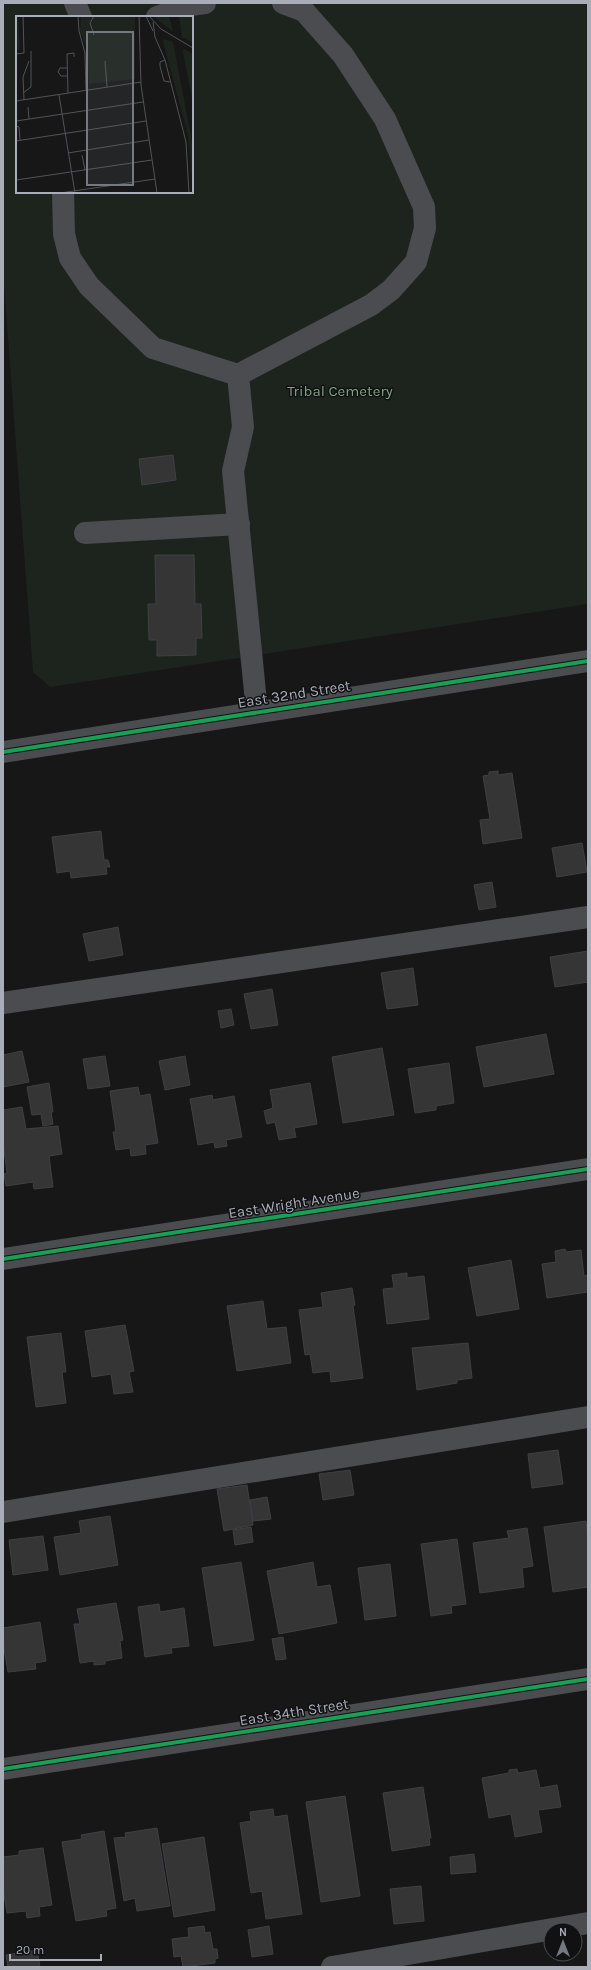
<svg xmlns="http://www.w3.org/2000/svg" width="591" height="1970" font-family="Karla,sans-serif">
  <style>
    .green { fill: #1d241e; fill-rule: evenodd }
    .building { fill: #353536; stroke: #3f4043 }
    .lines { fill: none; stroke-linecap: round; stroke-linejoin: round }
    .minor { stroke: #4b4c50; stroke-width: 22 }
    .cycleway-casing { stroke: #111113; stroke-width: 6 }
    .cycleway { stroke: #1a9f57; stroke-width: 4 }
    .labels { text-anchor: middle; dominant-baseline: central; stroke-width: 3; stroke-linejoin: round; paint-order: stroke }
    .park-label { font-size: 15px; fill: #7fa381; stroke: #111113 }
    .street-label { font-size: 15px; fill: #a8adb8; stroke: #111113 }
    .inset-road { fill: none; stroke: #515357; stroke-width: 1 }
    .view { fill: #757880; fill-opacity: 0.15; stroke: #757880; stroke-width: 2 }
    .inset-edge { fill: none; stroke: #a8adb8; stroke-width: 2 }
  </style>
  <rect width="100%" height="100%" fill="#171717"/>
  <!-- green -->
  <path class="green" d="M3,3h585v601l-538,83 -17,-15 -30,-401zM17,17h175v175h-175z"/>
  <!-- building -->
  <g class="building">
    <path d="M173,455l3,25 -34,5 -3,-26z"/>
    <path d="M155,555h39l1,49h6l1,34h-6v17l-39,1v-16h-8l-1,-36h8z"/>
    <path d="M498,771v4l14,-2 10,65 -39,6 -3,-24 10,-1 -7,-43 6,-1v-3z"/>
    <path d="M101,831l3,29h4l2,7h-4l1,7 -36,4 -1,-7 -13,2 -5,-36z"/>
    <path d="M582,843l5,29 -30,5 -5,-29z"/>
    <path d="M492,882l4,25 -17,3 -5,-25z"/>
    <path d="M118,927l5,28 -34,6 -6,-27z"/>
    <path d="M588,951v31l-33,5 -5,-30z"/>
    <path d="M413,968l5,37 -31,4 -6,-36z"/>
    <path d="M272,989l6,36 -27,4 -7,-35z"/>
    <path d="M231,1009l3,16 -13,3 -3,-17z"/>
    <path d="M546,1034l8,40 -70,13 -8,-40z"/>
    <path d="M382,1048l12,67 -51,8 -11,-66z"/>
    <path d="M22,1051l7,31 -26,5v-32z"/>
    <path d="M105,1056l5,30 -22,3 -5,-30z"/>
    <path d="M185,1056l5,29 -25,5 -6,-29z"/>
    <path d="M449,1063l5,40 -18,3v4l-21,3 -7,-44z"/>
    <path d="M49,1083l4,29h-2l2,12 -10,2 -2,-12 -9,1 -5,-28z"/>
    <path d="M310,1083l7,41 -23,4 2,9 -17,3 -4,-18 -8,2 -3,-13 9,-3 -3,-18z"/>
    <path d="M138,1087l2,9 10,-2 8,49 -13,2 1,9 -15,2 -1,-8 -14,2 -3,-18h3l-6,-41z"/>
    <path d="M212,1095l1,5 21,-4 8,41 -16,3 1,6 -12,2 -1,-6 -16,3 -8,-46z"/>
    <path d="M22,1107l4,22 32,-3 4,28 -13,2 4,31 -19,2 -1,-7 -27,4 -2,-12 3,-1 -4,-30v-33z"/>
    <path d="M565,1249l1,3 15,-2 3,26 4,-1v17l-41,6 -5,-34 14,-2 -1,-11z"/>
    <path d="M511,1260l8,49 -42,7 -9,-48z"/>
    <path d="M407,1273v5l17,-2 5,43 -42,5 -4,-35 11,-1 -2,-13z"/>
    <path d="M352,1288l3,17 -2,1 10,72 -32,4 -1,-11 -17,2 -3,-19 -5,1 -6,-45 24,-3 -2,-14z"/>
    <path d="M263,1301l4,28 19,-2 5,36 -54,8 -10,-65z"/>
    <path d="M125,1325l9,46 -5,1 4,20 -19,2 -3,-20 -19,3 -7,-46z"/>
    <path d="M61,1333l5,39h-4l4,31 -30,4 -9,-70z"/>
    <path d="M468,1343l4,35 -15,2v3l-40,7 -5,-42z"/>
    <path d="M558,1450l5,34 -31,4 -4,-34z"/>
    <path d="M350,1470l4,25 -31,5 -4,-26z"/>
    <path d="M247,1485l6,40 -29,6 -7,-42z"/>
    <path d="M267,1497l4,22 -18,2 -3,-21z"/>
    <path d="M110,1516l8,49 -58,10 -6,-38 27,-4 -2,-12z"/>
    <path d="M586,1521l2,16v50l-35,5 -9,-65z"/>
    <path d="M251,1527l2,15 -18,3 -2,-15z"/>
    <path d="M527,1528l6,38 -11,2 2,19 -44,6 -7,-50 36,-5 -2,-7z"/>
    <path d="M43,1536l5,34 -35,5 -4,-35z"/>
    <path d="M457,1539l9,65 -15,2 1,7 -21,3 -10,-72z"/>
    <path d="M241,1562l13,78 -40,6 -12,-78z"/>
    <path d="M313,1562l4,25 13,-2 7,38 -58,11 -12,-63z"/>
    <path d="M390,1564l6,52 -31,4 -7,-52z"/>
    <path d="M116,1603l7,37 -3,1 2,17 -17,3v3l-11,1v-4l-14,2 -6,-39h6l-3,-15z"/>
    <path d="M159,1604l1,8 24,-4 5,38 -18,2 1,5 -27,4 -7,-50z"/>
    <path d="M40,1622l6,39 -11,2 1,6 -28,3 -5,-29v-15z"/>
    <path d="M283,1637l3,22 -10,1 -4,-21z"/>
    <path d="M517,1769l1,4 18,-3 4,18 17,-3 4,22 -23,3 4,22 -27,5 -4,-23 -22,4 -7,-40 27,-5v-3z"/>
    <path d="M423,1787l8,51h-2l1,7 -38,6 -9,-58z"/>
    <path d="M345,1796l15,100 -39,6 -15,-100z"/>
    <path d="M273,1809l1,8 13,-2 15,99 -36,5 -4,-28 -11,2 -11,-70 11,-2 -1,-9z"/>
    <path d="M157,1828l13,78 -33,5 -2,-13 -11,3 -10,-63 12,-1 -1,-4z"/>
    <path d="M104,1831l12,77 -10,2 1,6 -31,5 -14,-79 20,-3 -1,-4z"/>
    <path d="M204,1837l11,73 -41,7 -12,-73z"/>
    <path d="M43,1848l9,57 -13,2 1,9 -13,2 -1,-7 -19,2 -4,-24v-32l16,-2v-4z"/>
    <path d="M474,1854l2,18 -25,2 -1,-17z"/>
    <path d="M421,1886l3,35 -30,3 -4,-35z"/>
    <path d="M204,1926l1,7 5,-1 3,17h4l1,9 -3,1v4l-32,4 -2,-11 -7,1 -2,-18 17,-2 -1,-9z"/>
    <path d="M269,1926l4,28 -21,3 -4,-27z"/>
    <path d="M37,1950l3,17h-32l-2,-12z"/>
  </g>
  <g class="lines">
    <!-- minor -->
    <g class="minor">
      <path d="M75,3l6,14"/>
      <path d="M157,17l33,-12 15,-2"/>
      <path d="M63,192l1,42 6,24 19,28 64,62 85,27 133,-70 20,-15 25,-28 9,-34 -1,-21 -39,-88 -42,-64 -39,-44 -21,-8"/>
      <path d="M238,375l5,52 -10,44 24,241"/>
      <path d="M85,533l154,-9"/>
      <path d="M3,752l585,-91"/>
      <path d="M3,1003l585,-86"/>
      <path d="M3,1259l585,-90"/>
      <path d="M3,1512l585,-95"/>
      <path d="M3,1769l585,-90"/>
      <path d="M332,1967l256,-44"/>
    </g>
    <defs>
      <g id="cycleway">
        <path d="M3,752l585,-91"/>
        <path d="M3,1259l585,-90"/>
        <path d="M3,1769l585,-90"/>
      </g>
    </defs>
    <!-- cycleway casing -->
    <use href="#cycleway" class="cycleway-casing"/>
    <!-- cycleway -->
    <use href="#cycleway" class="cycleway"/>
  </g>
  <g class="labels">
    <!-- park labels -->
    <g class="park-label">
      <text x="340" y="391">Tribal Cemetery</text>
    </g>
    <!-- street labels -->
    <g class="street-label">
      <text transform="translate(294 694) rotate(-9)">East 32nd Street</text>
      <text transform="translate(294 1203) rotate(-9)">East Wright Avenue</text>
      <text transform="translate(294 1712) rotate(-9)">East 34th Street</text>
    </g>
  </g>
  <!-- overview -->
  <g transform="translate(16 16)">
    <rect width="177" height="177" fill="#171717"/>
    <path d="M0,0h2l2,33 -4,1zM65,0h54v63l-46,5 -2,-35 -7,-17zM138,0h15l4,15 -9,-6zM163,0h13l1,27 -11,-6zM148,23l9,3 17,89 3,18v44l-5,-59 -25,-92zM168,33l9,5v50l-10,-52z" fill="#1d241e"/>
    <path class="inset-road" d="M62,0l1,15 6,22 1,38M123,0l2,69 16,108M130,0l7,15M133,0l12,13 32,19M137,6l2,15 10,23 21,82 3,51M78,19l-4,-12 4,-7M0,38l8,-1 -1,-37M149,44l-5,2v4l4,15 6,1M89,45l2,26M51,52h-7l-2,4 3,4h6M7,77l8,-6v-36M52,77l-1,-39 7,-1v4M43,79l16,98M8,84l-1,-23 6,-16M0,85l125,-19M12,91l1,12M0,105l127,-19M0,110l3,1 1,13M0,125l130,-20M52,137l81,-13M66,139l3,15M0,164l136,-20M44,177l95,-14"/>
    <path class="view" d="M71,16h46v153h-46z"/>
    <rect width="177" height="177" class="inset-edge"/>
  </g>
  <!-- border -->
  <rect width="591" height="1970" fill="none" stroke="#a8adb8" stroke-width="8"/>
  <!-- north arrow -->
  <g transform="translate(563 1942)"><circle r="19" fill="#111113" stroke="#4d4f55"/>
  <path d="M0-3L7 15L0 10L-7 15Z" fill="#757880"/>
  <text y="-6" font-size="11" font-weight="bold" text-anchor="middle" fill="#a8adb8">N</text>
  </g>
  <!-- scale -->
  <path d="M10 1954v6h91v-6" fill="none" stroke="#a8adb8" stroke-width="2"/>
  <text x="16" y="1954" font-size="12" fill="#a8adb8" stroke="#111113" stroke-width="3" paint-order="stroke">20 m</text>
</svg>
